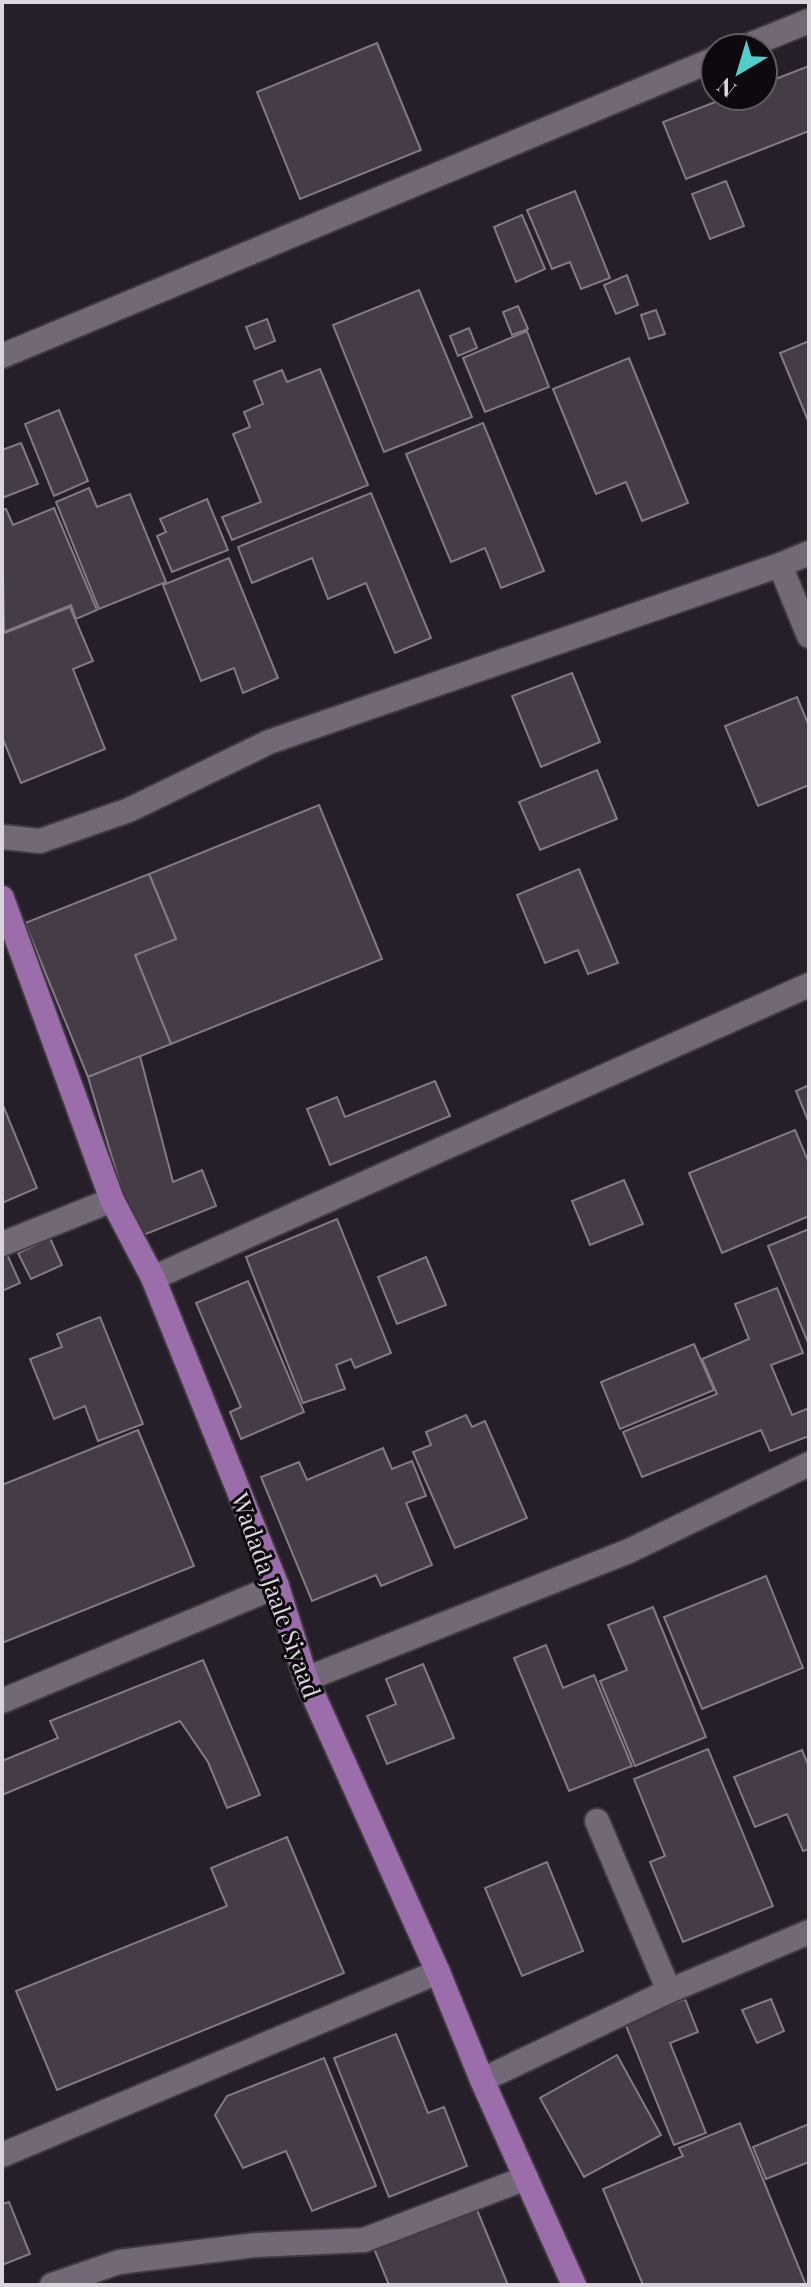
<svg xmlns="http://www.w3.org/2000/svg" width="811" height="2287" font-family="'Playfair Display',serif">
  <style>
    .building { fill: #453c48; stroke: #847987; stroke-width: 2 }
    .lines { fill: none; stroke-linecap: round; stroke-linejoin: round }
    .minor-casing { stroke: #403942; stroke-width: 28 }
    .major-casing { stroke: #403942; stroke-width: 28 }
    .minor { stroke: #736976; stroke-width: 24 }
    .major { stroke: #9b6daa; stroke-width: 24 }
    .labels { text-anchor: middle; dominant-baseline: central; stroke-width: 6; stroke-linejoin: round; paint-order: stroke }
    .street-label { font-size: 24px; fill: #dbd5dd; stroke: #0d090e }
  </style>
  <rect width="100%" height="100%" fill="#261e29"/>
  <!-- building -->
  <g class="building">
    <path d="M377,43l44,107 -121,49 -43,-107z"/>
    <path d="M809,66v65l-123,48 -23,-57 68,-26h32v-12z"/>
    <path d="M726,181l18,45 -34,13 -18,-45z"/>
    <path d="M575,191l35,87 -29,11 -11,-27 -18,7 -25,-59z"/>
    <path d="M522,215l23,54 -29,13 -22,-55z"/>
    <path d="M627,275l11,30 -22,9 -12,-29z"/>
    <path d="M419,290l53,127 -88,35 -51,-127z"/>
    <path d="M518,306l10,23 -16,6 -9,-23z"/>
    <path d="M656,310l9,24 -16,5 -8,-24z"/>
    <path d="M267,319l8,22 -20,8 -9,-22z"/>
    <path d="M469,328l8,20 -19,8 -8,-20z"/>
    <path d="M527,331l22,56 -64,25 -22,-54z"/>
    <path d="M809,341v82l-29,-70z"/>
    <path d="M629,358l59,145 -46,18 -16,-39 -30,12 -43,-105z"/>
    <path d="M320,369l48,116 -136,55 -10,-23 39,-15 -28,-68 17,-7 -6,-15 19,-8 -9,-23 28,-11 5,12z"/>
    <path d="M59,410l29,71 -34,15 -29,-72z"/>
    <path d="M483,423l61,148 -43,17 -16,-40 -34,14 -45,-108z"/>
    <path d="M21,443l17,41 -36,14v-48z"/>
    <path d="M89,488l8,19 33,-13 36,88 -67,27 -43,-107z"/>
    <path d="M371,493l60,145 -36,15 -29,-70 -38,16 -16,-41 -60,25 -14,-36z"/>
    <path d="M207,499l21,51 -56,22 -15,-36 9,-4 -6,-13z"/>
    <path d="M54,508l43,102 -21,9 -5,-14 -67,27 -2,-122 4,-1 7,16z"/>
    <path d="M229,558l49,120 -35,15 -9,-25 -33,13 -38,-96z"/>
    <path d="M70,607l23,54 -20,8 32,80 -84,34 -19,-46v-103z"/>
    <path d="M572,673l28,69 -59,25 -29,-71z"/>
    <path d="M797,697l12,29v59l-51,21 -33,-80z"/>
    <path d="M597,770l20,49 -77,31 -21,-48z"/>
    <path d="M319,805l63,154 -211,85 -36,-89 41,-16 -27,-65z"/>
    <path d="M579,869l39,94 -30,11 -10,-24 -33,13 -28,-68z"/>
    <path d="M149,874l27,65 -41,16 36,89 -83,33 -63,-154z"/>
    <path d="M140,1056l33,126 29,-12 14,36 -80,32 -48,-161z"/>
    <path d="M435,1081l15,35 -120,49 -23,-56 30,-12 8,20z"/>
    <path d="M809,1085v38l-13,-32z"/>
    <path d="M2,1103l35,85 -35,15z"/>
    <path d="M795,1130l14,33v53l-87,37 -33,-80z"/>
    <path d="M624,1180l19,44 -53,21 -18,-44z"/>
    <path d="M337,1219l54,134 -36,15 -4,-9 -15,6 9,24 -42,14 -57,-146z"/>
    <path d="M809,1229v116l-41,-99z"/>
    <path d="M50,1238l12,27 -31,14 -13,-26z"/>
    <path d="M6,1252l14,31 -18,8v-37z"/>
    <path d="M426,1257l20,48 -49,19 -19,-47z"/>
    <path d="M248,1281l56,131 -63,27 -11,-27 11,-5 -45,-104z"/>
    <path d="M777,1288l26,65 -32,12 21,50 17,-7v28l-39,15 -9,-21 -119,47 -19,-45 94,-38 -15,-35 47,-20 -14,-35z"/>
    <path d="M100,1317l43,107 -45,17 -13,-35 -31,13 -24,-60 32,-12 -5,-13z"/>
    <path d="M694,1344l20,46 -94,39 -19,-47z"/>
    <path d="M466,1415l6,12 13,-6 42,97 -72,30 -42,-96 18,-7 -5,-13z"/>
    <path d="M138,1430l56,136 -192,77v-158z"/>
    <path d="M383,1448l9,21 20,-8 14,35 -20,7 26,62 -51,21 -5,-11 -64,26 -51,-124 38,-15 8,18z"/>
    <path d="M766,1576l37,92 -101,41 -38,-92z"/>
    <path d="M653,1607l53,130 -71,29 -35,-85 27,-11 -19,-45z"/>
    <path d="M546,1645l17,43 31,-13 38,91 -63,25 -55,-133z"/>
    <path d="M203,1660l57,135 -33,13 -19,-46 -28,-41 -178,74v-34l56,-23 -8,-17z"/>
    <path d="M423,1664l31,74 -67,26 -20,-48 29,-12 -10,-25z"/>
    <path d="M708,1749l65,157 -90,36 -33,-80 15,-6 -31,-77z"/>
    <path d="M802,1750l7,17v82l-6,2 -16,-37 -32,13 -21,-50z"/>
    <path d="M287,1837l57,136 -287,117 -41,-99 211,-85 -16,-38z"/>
    <path d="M547,1862l36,89 -61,25 -37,-88z"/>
    <path d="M685,1999l13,33 -28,11 36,90 -32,12 -49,-122z"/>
    <path d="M771,1999l13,32 -27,12 -15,-33z"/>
    <path d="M396,2034l32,79 16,-6 23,59 -78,31 -55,-139z"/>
    <path d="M617,2055l44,80 -77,42 -44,-79z"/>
    <path d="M324,2058l52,128 -64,25 -26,-60 -43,17 -28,-53 12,-19z"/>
    <path d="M740,2123l66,162h-163l-40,-96 80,-33 -4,-8z"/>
    <path d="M809,2124v38l-43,17 -13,-32z"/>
    <path d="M9,2202l21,52 -28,11v-61z"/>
    <path d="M475,2205l33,80h-119l-16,-39z"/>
  </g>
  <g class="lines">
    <defs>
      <g id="minor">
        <path d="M742,48l67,-27"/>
        <path d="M2,356l713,-297"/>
        <path d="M780,565l29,71"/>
        <path d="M2,837l38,4 89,-31 140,-68 511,-177 29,-12"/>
        <path d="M2,1244l110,-44"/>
        <path d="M153,1278l656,-293"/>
        <path d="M306,1679l323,-128 180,-87"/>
        <path d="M2,1701l275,-115"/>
        <path d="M597,1821l72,170"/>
        <path d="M482,2080l187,-89 140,-59"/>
        <path d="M2,2155l436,-183"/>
        <path d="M52,2285l67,-23 137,-17 108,-5 162,-62"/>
      </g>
      <path id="major" d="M2,898l110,302 41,78 124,308 29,93 132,293 44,108 92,205"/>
    </defs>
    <!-- minor casing -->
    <use href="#minor" class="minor-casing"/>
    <!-- major casing -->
    <use href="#major" class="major-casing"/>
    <!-- minor -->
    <use href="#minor" class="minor"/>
    <!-- major -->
    <use href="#major" class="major"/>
  </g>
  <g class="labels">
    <!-- street labels -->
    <g class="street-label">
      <text transform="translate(277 1595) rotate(70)">Wadada Jaale Siyaad</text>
    </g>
  </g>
  <!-- border -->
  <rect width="811" height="2287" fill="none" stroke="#dbd5dd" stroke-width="8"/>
  <!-- north arrow -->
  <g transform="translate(739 72) rotate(218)"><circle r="38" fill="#0d090e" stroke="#5f5b61" stroke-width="2"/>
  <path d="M0-6L14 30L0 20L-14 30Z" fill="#53cdca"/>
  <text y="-12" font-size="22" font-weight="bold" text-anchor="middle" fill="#dbd5dd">N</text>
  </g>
</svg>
